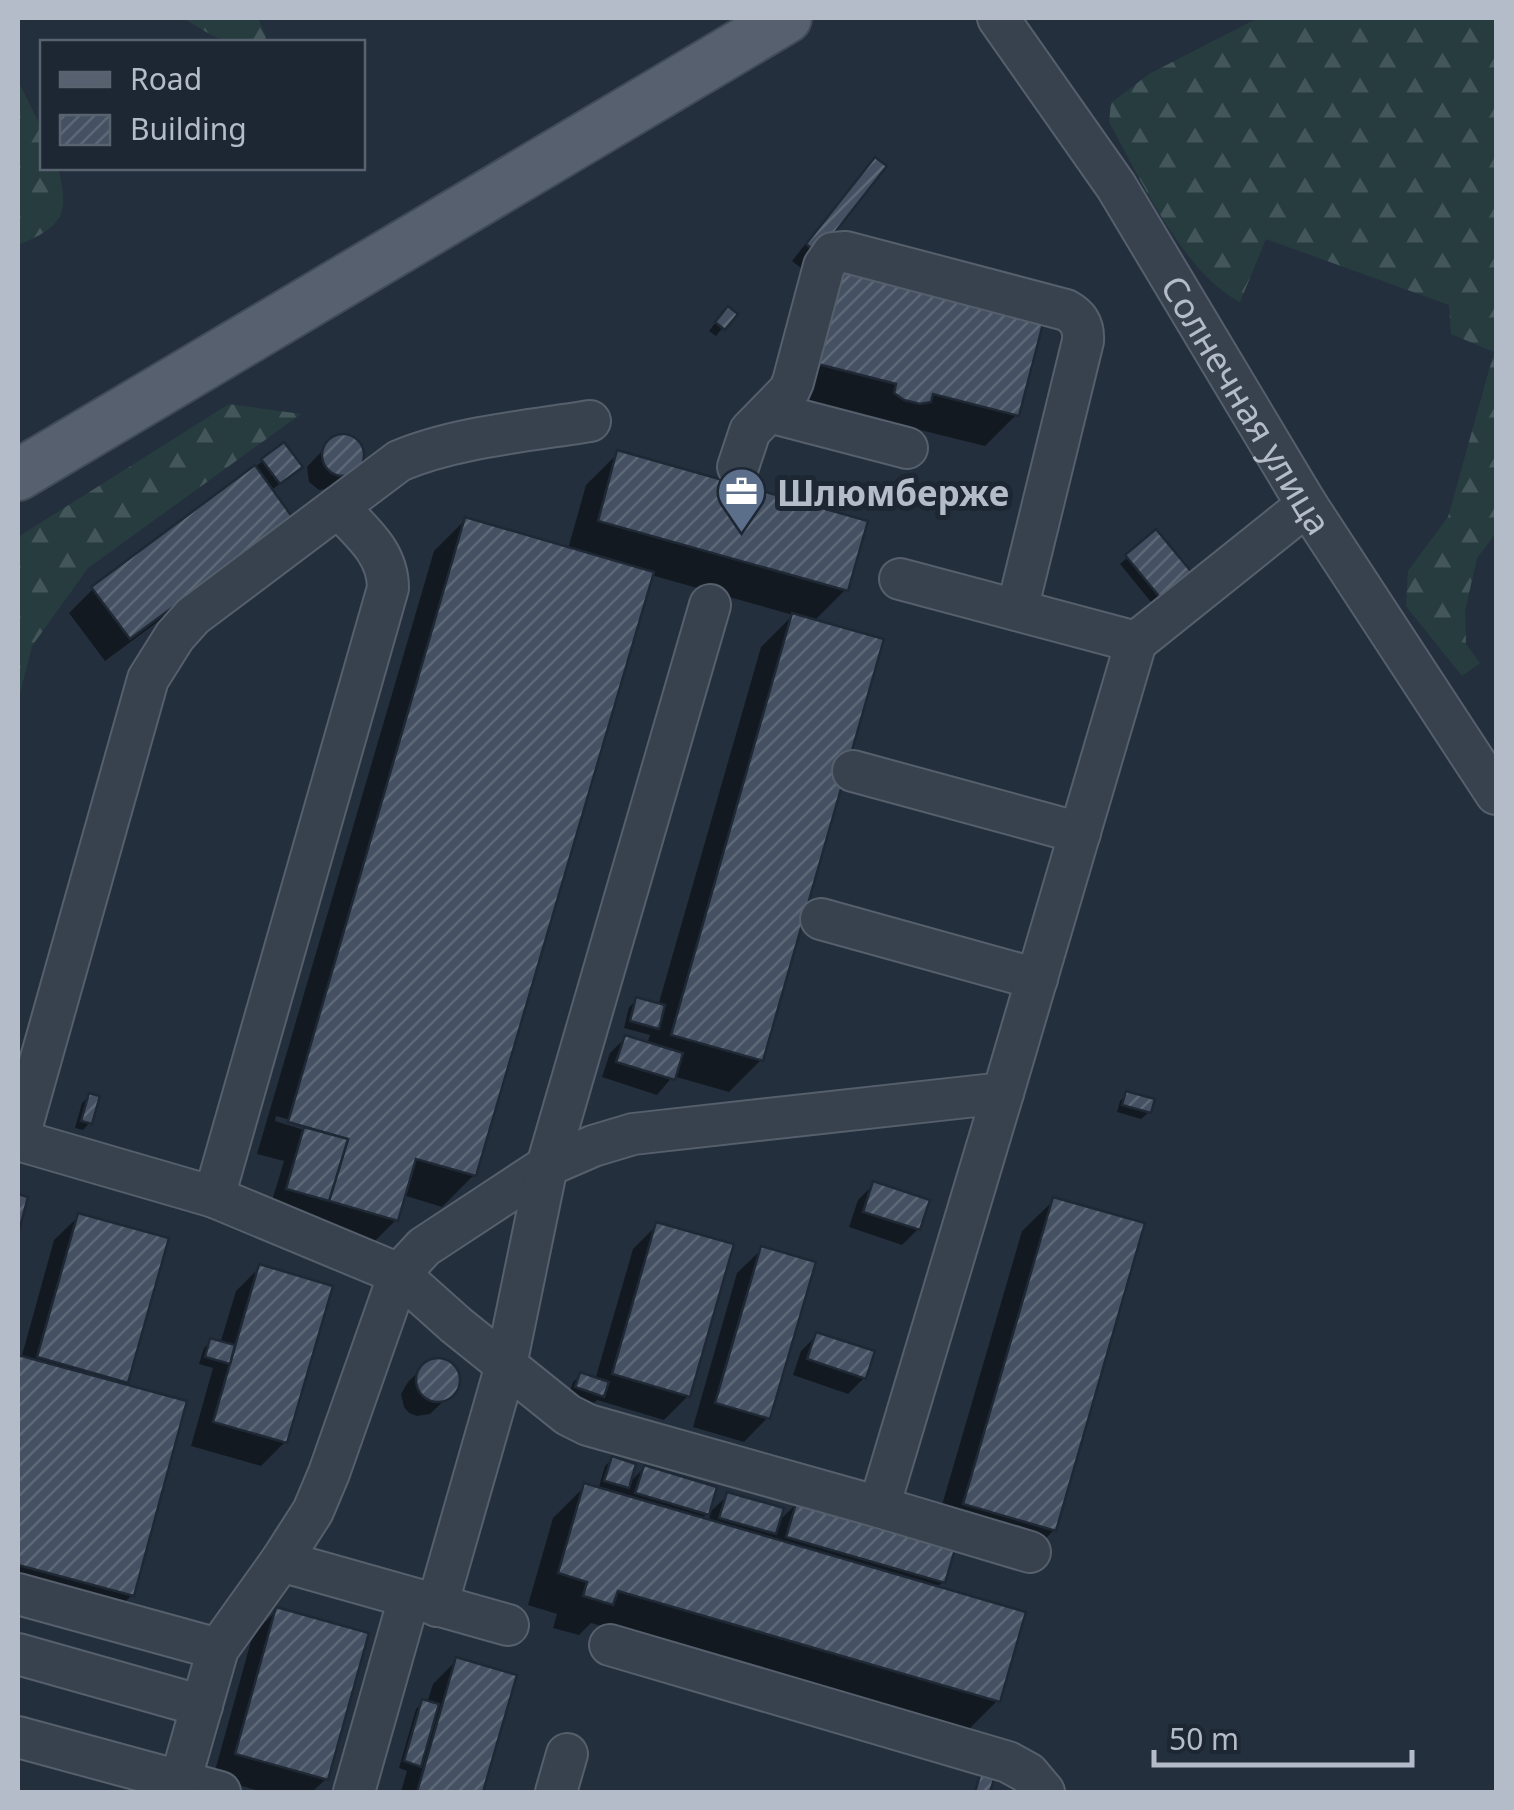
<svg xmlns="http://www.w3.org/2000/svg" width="1514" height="1810" font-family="'Noto Sans',sans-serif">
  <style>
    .forest { fill: url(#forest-firs) }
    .shadow { fill: #0007; fill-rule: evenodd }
    .building { fill: url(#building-hatch); stroke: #1f2835; stroke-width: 2.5 }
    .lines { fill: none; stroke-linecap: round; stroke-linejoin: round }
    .minor-casing { stroke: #565f6c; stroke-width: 44 }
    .major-casing { stroke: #414a57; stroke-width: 54 }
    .minor { stroke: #38414e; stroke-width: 40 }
    .major { stroke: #56606e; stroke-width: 50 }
    .labels { text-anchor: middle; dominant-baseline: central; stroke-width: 10; stroke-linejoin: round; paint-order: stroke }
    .street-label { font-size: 35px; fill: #b4bcc9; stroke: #1d2633 }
    .poi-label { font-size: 35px; font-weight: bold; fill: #b4bcc9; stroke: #1d2633; text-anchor: start }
  </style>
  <defs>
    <pattern id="forest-firs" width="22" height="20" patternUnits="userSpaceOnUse" patternTransform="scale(2.5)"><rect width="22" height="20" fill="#263c3f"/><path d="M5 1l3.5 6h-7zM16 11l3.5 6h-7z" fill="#435659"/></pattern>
    <pattern id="building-hatch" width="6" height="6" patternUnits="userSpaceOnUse" patternTransform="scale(2.5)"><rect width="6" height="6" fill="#455162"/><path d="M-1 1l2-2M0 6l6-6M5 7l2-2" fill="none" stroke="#5d6877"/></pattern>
  </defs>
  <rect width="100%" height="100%" fill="#242f3e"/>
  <!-- forest -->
  <g class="forest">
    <path d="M183,18h75l8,19 -2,5h-35l-16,-6z"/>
    <path d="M1258,18h238v515l-19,25 -12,53 1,33 14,19 -18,13 -56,-70 2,-35 40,-54 46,-165 -43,-18 -2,-29 -183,-66 -26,63c-57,-29 -101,-126 -131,-180l2,-19 38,-29z"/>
    <path d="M18,81l24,48v39h16c12,46 5,59 -40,77z"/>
    <path d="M229,404l72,10 -213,154 -56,78 -14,55v-164z"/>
  </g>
  <!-- shadow -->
  <g class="shadow">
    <path d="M875,160l-59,92 -15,16 -9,-7 67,-85z"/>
    <path d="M809,298l207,117 -31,31 -81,-20 -7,7 -33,-8 2,-9 -82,-22z"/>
    <path d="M734,314l-18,22 -7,-5 12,-15z"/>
    <path d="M350,437l9,9 2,13 -3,7 -23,22 -16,2 -10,-8 -2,-15 27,-29z"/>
    <path d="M618,453l228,136 -32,32 -53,439 -32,32 -56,-16 -16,19 -55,-18 8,-24 16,-16 21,7 3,-9 -26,-7 5,-21 8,-7 21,6 103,-359 32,-32 -142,-40 -177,600 -32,32 -39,-12 -7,25 -32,32 -93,-48 13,-43 -27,-7 177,-603 32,-32 102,30 18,-64zM276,1116l33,9 -5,5 -29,-9z"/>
    <path d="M263,461l30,13 -23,17 -4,50 -161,120 -36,-48 24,-24z"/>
    <path d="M1156,533l17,96 -53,-65z"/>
    <path d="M1127,1094l22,18 -8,7 -24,-7 3,-11z"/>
    <path d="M90,1096v26l-7,8 -8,-2 7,-25z"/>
    <path d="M874,1184l44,45 -16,16 -53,-18 9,-27z"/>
    <path d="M1054,1200v330l-32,32 -89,-26 89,-305z"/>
    <path d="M79,1216l47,166 -4,4 10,209 -32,32 -82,-23v-246l3,1 33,-119z"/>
    <path d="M657,1225l31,171 -24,24 -67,-20 -3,3 -25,-9 4,-12 8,-7 14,5 38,-131z"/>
    <path d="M762,1249l6,168 -24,25 -51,-15 44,-154z"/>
    <path d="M260,1267l25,175 -24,24 -70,-20 22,-78 -14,-4 5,-16 7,-7 9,3 16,-53z"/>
    <path d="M817,1335l47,43 -16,16 -55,-19 8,-24z"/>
    <path d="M440,1360l12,6 5,10v8l-3,7 -24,23 -13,2 -8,-3 -5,-6 -3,-13 7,-12 17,-17 7,-4z"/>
    <path d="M612,1459l16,25 16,-16 63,45 -6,7 7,2 4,-12 16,-15 49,28 20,-20 146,79 -7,6 62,112 -32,32 -375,-109 -12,12 -26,-7 4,-14 -29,-9 25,-87 32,-32 13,4 7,-24z"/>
    <path d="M277,1610l49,169 -14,13h-49l-50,-14 40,-144z"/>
    <path d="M457,1660l57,17 -33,115h-80l6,-21 -8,-3 17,-59 7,-7 4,1 6,-19z"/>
  </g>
  <!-- building -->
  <g class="building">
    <path d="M875,157l12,9 -69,88 -12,-10z"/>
    <path d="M840,263l205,53 -26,100 -86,-22 -2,8 -11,2 -16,-4 -10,-7 2,-9 -82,-21z"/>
    <path d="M728,306l10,8 -13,16 -10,-8z"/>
    <circle cx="343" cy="455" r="21"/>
    <path d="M284,442l19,25 -23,17 -19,-25z"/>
    <path d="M617,450l251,71 -20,70 -250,-70z"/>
    <path d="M255,465l38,53 -163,121 -39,-52z"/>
    <path d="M465,517l189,55 -178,604 -60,-17 -18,62 -69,-20 19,-62 -60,-17z"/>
    <path d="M1156,529l57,69 -31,26 -57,-69z"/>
    <path d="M792,613l92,26 -121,422 -92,-26z"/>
    <path d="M636,997l29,8 -6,24 -29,-8z"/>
    <path d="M625,1035l58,18 -8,27 -59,-18z"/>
    <path d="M1126,1091l29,8 -4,14 -29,-8z"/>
    <path d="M89,1093l11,3 -8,28 -11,-3z"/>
    <path d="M304,1127l44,12 -19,62 -43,-12z"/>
    <path d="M873,1181l57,19 -10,30 -57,-18z"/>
    <path d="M18,1194l10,3 -10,38z"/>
    <path d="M1053,1197l92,26 -89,308 -93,-27z"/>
    <path d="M78,1213l91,25 -41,145 -91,-26z"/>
    <path d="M656,1222l78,22 -44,153 -78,-23z"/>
    <path d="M761,1246l55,16 -46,157 -55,-16z"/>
    <path d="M259,1264l74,22 -46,157 -74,-21z"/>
    <path d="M816,1332l59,19 -9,28 -59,-20z"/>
    <path d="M210,1338l25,7 -5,19 -25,-7z"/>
    <path d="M18,1355l169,46 -53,195 -116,-31z"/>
    <circle cx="438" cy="1380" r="22"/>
    <path d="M580,1372l29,10 -5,15 -29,-10z"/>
    <path d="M612,1456l24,8 -7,24 -25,-7z"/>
    <path d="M644,1465l73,22 -8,28 -74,-22z"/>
    <path d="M584,1483l442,129 -26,90 -382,-111 -5,14 -30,-9 4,-14 -29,-9z"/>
    <path d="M727,1492l57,16 -8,26 -57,-16z"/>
    <path d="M797,1500l159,46 -11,37 -159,-46z"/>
    <path d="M276,1607l93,26 -41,147 -93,-26z"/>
    <path d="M456,1657l61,18 -34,117h-66z"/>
    <path d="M422,1699l17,5 -18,63 -17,-6z"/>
    <path d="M980,1775l14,4 -4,13h-15z"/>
  </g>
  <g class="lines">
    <defs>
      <g id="minor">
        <path id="s1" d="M998,18l118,168 191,319 189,289"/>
        <path d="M769,412l138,36"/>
        <path d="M738,467l12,-36 39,-40 4,-9 31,-116 9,-13 13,-1 220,58c13,7 18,16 17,31l-66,269"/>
        <path d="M900,579l236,63 171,-137"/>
        <path d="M853,771l227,62"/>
        <path d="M821,919l216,60"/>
        <path d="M18,1140l196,57 185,77 57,51 112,90 20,10 291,82 124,-414"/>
        <path d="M18,1140l130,-461 27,-43 18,-20 206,-155c56,-24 130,-30 191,-40"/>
        <path d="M214,1197l174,-609c0,-36 -27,-56 -50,-81"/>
        <path d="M879,1507l151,45"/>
        <path d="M281,1561l227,64"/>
        <path d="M18,1594l200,55 63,-88 32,-50 16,-38 70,-199 25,-27 123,-81 46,-20 40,-12 370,-41 133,-451"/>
        <path d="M437,1606l69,-241 41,-199 163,-561"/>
        <path d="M610,1645l398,117 20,11 16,19"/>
        <path d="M18,1654l184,52"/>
        <path d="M18,1737l202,55"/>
        <path d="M177,1792l41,-143"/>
        <path d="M354,1792l55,-194"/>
        <path d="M556,1792l11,-38"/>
      </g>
      <path id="major" d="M18,475l768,-457"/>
    </defs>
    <!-- minor casing -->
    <use href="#minor" class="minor-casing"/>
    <!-- major casing -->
    <use href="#major" class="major-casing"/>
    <!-- minor -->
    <use href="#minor" class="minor"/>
    <!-- major -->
    <use href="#major" class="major"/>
  </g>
  <!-- icons -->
  <defs>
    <symbol id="office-pin" viewBox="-11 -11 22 30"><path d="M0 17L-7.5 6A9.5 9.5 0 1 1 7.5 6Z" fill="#5c6f8a" stroke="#1d2633"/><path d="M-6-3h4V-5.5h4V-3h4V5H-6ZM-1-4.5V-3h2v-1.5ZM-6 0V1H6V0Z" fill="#fff"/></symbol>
  </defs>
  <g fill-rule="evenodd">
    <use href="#office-pin" x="714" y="464" width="55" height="75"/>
  </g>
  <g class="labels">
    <!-- street labels -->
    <g class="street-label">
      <text stroke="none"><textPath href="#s1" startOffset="460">Солнечная улица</textPath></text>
    </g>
    <!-- poi labels -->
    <g class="poi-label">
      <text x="777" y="492">Шлюмберже</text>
    </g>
  </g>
  <!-- border -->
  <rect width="1514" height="1810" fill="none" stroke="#b4bcc9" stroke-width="40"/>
  <!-- legend -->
  <rect x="40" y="40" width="325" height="130" fill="#1d2633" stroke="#59626f" stroke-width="2.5"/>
  <rect x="60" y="72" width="50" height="15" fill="#56606e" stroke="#59626f" stroke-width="2.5"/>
  <text x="130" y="90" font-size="30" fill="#b4bcc9">Road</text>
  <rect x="60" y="115" width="50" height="30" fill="url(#building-hatch)" stroke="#59626f" stroke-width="2.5"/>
  <text x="130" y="140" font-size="30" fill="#b4bcc9">Building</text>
  <!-- scale -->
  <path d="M1154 1750v15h258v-15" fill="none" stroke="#b4bcc9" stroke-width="5"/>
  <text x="1169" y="1750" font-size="30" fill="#b4bcc9" stroke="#1d2633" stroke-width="8" paint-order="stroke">50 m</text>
</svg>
